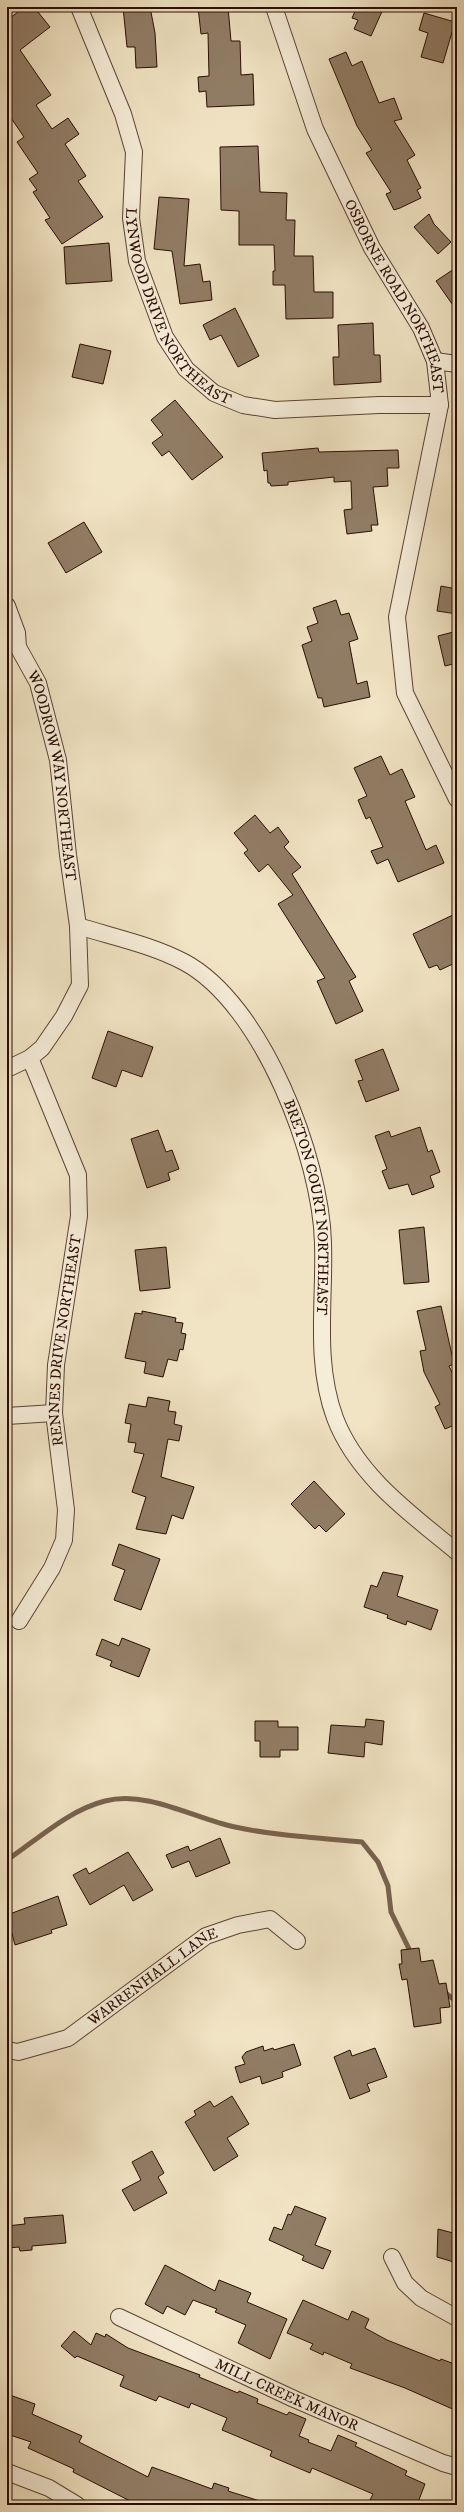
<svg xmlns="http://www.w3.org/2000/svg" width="464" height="2512" font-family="'IM FELL DW Pica',serif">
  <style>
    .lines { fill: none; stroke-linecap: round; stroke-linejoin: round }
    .stream { stroke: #78624e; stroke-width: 5 }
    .building { fill: #917d66; stroke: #290d01 }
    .street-casing { stroke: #5b4332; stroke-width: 18 }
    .street { stroke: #f6edd9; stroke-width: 16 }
    .labels { text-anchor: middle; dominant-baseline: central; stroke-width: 3; stroke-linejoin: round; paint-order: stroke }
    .street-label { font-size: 15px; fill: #290d01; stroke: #f6edd9 }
  </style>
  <rect width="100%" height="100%" fill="#f1e4c4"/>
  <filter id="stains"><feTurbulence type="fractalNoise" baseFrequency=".005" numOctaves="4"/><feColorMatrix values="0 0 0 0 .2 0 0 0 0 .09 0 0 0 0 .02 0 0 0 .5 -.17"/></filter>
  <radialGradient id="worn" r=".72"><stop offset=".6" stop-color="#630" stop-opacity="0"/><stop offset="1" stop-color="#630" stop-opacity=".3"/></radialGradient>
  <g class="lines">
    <!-- stream -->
    <g class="stream">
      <path d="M7,1860c31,-21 62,-50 98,-59 43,-11 90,18 130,26 42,9 85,11 127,15l16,20 10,24 3,26 21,43"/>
      <path d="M443,1991l14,11"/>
    </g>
  </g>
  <!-- building -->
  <g class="building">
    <path d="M25,7h9l16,20 -30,23 31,45 -15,10 16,24 16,-11 11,16 -14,10 21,32 -8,5 25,36 -41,27 -17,-24 5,-2 -17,-26 4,-2 -8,-11 9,-6 -21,-31 7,-5 -17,-25v-92z"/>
    <path d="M123,7h27l5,26 2,34 -21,1 -1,-21h-8z"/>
    <path d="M198,7h30l3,34h9l1,34 12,-1 1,31 -47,2 -1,-16 -7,1 -1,-15 11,-1 -1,-43 -7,1z"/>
    <path d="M357,7h27l-13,29 -17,-7 4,-9 -6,-2z"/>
    <path d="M424,13l31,9 -12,41 -22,-6 7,-24 -9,-3z"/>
    <path d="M346,52l6,14 10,-5 17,42 15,-5 8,21 -8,2 21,34 -8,5 14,28 -4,2 4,8 -21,10 -6,2 -8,-16 5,-2 -25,-39 6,-3 -15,-24 -28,-67z"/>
    <path d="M258,146l2,46 27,1 -1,27h9l-1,36h19l1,36h19v26l-47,1 -1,-34h-12v-14h2l-1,-26h-35v-34l-18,-1 -1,-63z"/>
    <path d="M159,197l30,2 -5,67 16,-2 3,18 7,-1 2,19 -32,4 -8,-53 -18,-2z"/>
    <path d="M429,214l5,10 17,18 -13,12 -24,-27z"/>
    <path d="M109,243l3,38 -46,3 -2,-37z"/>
    <path d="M457,267v44l-21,-30z"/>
    <path d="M235,308l24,48 -21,11 -17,-32 -11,5 -7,-15z"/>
    <path d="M373,323l1,32h6l1,27 -47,3 -1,-28h6l-1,-32z"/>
    <path d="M80,344l31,7 -8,33 -31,-7z"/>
    <path d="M175,400l48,57 -31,23 -23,-29 -7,5 -10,-13 11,-8 -12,-15z"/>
    <path d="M318,448l1,4 79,-2 1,18h-12l1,18 -15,1 5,38h-7l1,6 -25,3 -3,-24 8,-1 -1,-28 -17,1v-5l-46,5v3l-17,1 -1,-3h-2l-1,-13 -3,1 -2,-18z"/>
    <path d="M84,522l18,30 -36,21 -18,-30z"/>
    <path d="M441,586l16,3v25l-20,-3z"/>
    <path d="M336,600l5,15 8,-2 9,26 -9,3 8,42 10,-3 3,16 -46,10 -2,-9h-4l-16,-53 10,-4 -5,-14 11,-4 -5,-15z"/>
    <path d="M457,631v32l-12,3 -7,-30z"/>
    <path d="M381,756l9,19 12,-6 13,28 -10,4 21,49 10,-5 8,18 -46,19 -10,-23 -11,5 -6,-13 12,-4 -13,-30 -4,2 -8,-19 9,-4 -13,-28z"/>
    <path d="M255,815l15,18 8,-6 11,15 -5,5 17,20 -9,7 64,103 -7,4 14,30 -27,13 -19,-43 8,-3 -47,-74 15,-9 -25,-31 -9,8 -15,-19 4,-3 -14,-17z"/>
    <path d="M457,913v49l-17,8 -3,-5 -8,3 -16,-34z"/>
    <path d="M108,1031l45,16 -11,30 -20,-7 -6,17 -24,-9z"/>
    <path d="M383,1049l16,41 -33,12 -8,-21 5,-1 -8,-20z"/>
    <path d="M420,1127l8,25 4,-2 8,22 -10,4 4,11 -22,8 -4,-11 -19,5 -7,-18 5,-2 -12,-33 14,-5 2,6z"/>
    <path d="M158,1130l8,22 6,-2 7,19 -11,4 2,7 -23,8 -16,-49z"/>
    <path d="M424,1227l5,55 -25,2 -5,-54z"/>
    <path d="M166,1247l4,41 -30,3 -5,-41z"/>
    <path d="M441,1306l13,58 -5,2 8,17v41l-12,5 -10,-22 5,-3 -16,-32 -4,-21 6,-1 -9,-39z"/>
    <path d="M142,1311l34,7 -1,4 8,1 -2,10 5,1 -3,16 -3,-1 -3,12 -9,-2 -5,18 -19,-4 2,-11 -21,-4 10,-45 7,1z"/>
    <path d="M148,1397l22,4 -2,10 8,1 -2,12 8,2 -3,15 -11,-2 -7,38 33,10 -11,32 -11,-4 -6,19 -30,-5 10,-32 -14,-5 12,-38 -10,-2 2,-9 -8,-1 3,-18 -6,-1 4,-19 17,3z"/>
    <path d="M314,1481l31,33 -19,18 -7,-7 -4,4 -24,-25z"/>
    <path d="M119,1544l41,15 -19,51 -27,-10 11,-30 -13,-5z"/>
    <path d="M383,1572l20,4 -6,20 41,14 -7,20 -24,-9 -1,4 -19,-7 1,-3 -24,-8 7,-22 6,2z"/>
    <path d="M122,1638l28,11 -11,28 -29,-11 2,-5 -16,-6 6,-16 17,7z"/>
    <path d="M366,1719l18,2 -2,24 -17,-3 -1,15 -36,-4 3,-28 34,2z"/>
    <path d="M255,1721h23v6h20v23h-18v7h-20v-16h-5z"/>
    <path d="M220,1838l10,25 -34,14 -7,-16 -17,7 -6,-13 22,-9 2,5z"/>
    <path d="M128,1852l25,38 -20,11 -9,-16 -34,20 -17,-30 13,-7 3,6z"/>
    <path d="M58,1896l9,29 -16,5 1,3 -37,12 -8,-30z"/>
    <path d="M419,1948l2,14 12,-2 6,24 7,-1 4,24 -10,1 1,15 -27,4 -7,-48 -5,1 -3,-16h3l-1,-14z"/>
    <path d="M294,2044l7,21 -19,7 1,5 -21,7 -2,-8 -20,7 -5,-16 10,-3 -3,-7 4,-5 17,-6 1,5 9,-3 1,2z"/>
    <path d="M375,2048l12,29 -20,7 3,7 -20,8 -16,-42 16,-7 2,6z"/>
    <path d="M232,2096l17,28 -22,14 11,18 -24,15 -29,-49 11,-7 -2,-4 16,-10 4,6z"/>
    <path d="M152,2151l12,22 -6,4 9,16 -33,18 -12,-21 19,-10 -9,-18z"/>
    <path d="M295,2206l31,12 -11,27 16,6 -8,18 -21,-9 2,-4 -35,-16 5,-13 8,3 6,-16 3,1z"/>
    <path d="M63,2215l3,28 -34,3v4l-12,1 -1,-4 -12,1v-22l18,-2 -1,-6z"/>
    <path d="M438,2229l19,5v29l-20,-6z"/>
    <path d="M165,2265l50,26 4,-11 32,13 -4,9 40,17 -17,40 -32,-16 8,-18 -31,-13 2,-3 -24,-9 -8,15 -18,-9 -4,8 -18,-10z"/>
    <path d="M303,2300l45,20 4,-9 17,8 -4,9 22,12 53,21 1,-2 16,6v46l-52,-23 -55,-20 2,-4 -28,-12 -1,3 -13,-6 3,-5 -26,-11z"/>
    <path d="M74,2331l17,14 5,-12 9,4 1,-3 22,14 72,27 -1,2 39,16 1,-2 19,8 -1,4 30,12 2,-3 17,7 -7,17 10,4 -1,2 23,9 7,-16 19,8 -2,3 52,25 -2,4 20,9 -8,21h-34l-13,-5 3,-6 -61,-26 -2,5 -40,-17 2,-5 -50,-21 5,-12 -36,-15 -2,5 -30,-12 -3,5 -36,-15 4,-10 -47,-20 -2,2 -14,-12z"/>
    <path d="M7,2394l28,10 -3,10 50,22 -3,6 69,35 4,-10 60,22 2,-6 15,5 -1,3 35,11v3h-125l-65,-33 1,-3 -46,-21 3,-6 -24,-8z"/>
  </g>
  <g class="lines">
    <defs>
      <g id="street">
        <path id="s1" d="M79,7l44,107 11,38 -3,66 6,43 28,76 21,32 28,24 29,12 32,5 104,-5h61"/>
        <path id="s2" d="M274,7l41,122 57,119 49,80 14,33 5,44 -43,212 8,76 52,106"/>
        <path d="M435,361l22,3"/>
        <path id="s3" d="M7,606l10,27 1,14 20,36 20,77 10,95 10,71 2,59 -16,31 -22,32 -12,10 -23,11"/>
        <path id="s4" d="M78,926c35,11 74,19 106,36 79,42 137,197 139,281 2,59 -9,118 12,175 22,58 76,96 122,134"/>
        <path d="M7,1416l47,-3"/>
        <path id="s5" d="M19,1621l33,-53 12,-28 2,-30 -12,-97 2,-48 23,-149 -1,-41 -48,-117"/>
        <path id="s6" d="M7,2050l11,2 50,-14 138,-102 32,-11 32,-6 27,22"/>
        <path d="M392,2257l13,26 16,15 36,20"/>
        <path id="s7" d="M119,2317l175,82 149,64 14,4"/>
        <path d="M7,2472l42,16 28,17"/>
      </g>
    </defs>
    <!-- street casing -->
    <use href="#street" class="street-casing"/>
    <!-- street -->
    <use href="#street" class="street"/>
  </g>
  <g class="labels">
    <!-- street labels -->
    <g class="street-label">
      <text stroke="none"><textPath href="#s2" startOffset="315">OSBORNE ROAD NORTHEAST</textPath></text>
      <text stroke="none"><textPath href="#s1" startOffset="325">LYNWOOD DRIVE NORTHEAST</textPath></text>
      <text stroke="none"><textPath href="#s3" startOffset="178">WOODROW WAY NORTHEAST</textPath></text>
      <text stroke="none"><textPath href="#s4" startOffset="398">BRETON COURT NORTHEAST</textPath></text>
      <text stroke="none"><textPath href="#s5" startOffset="294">RENNES DRIVE NORTHEAST</textPath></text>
      <text stroke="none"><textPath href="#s6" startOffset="168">WARRENHALL LANE</textPath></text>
      <text stroke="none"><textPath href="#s7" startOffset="185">MILL CREEK MANOR</textPath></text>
    </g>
  </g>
  <!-- margin -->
  <rect width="464" height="2512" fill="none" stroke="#f1e4c4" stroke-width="24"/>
  <rect x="8" y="8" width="448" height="2496" fill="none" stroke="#290d01" stroke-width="2"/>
  <rect x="12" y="12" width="440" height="2488" fill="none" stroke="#290d01"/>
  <rect width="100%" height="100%" filter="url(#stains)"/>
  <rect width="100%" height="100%" fill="url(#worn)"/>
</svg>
